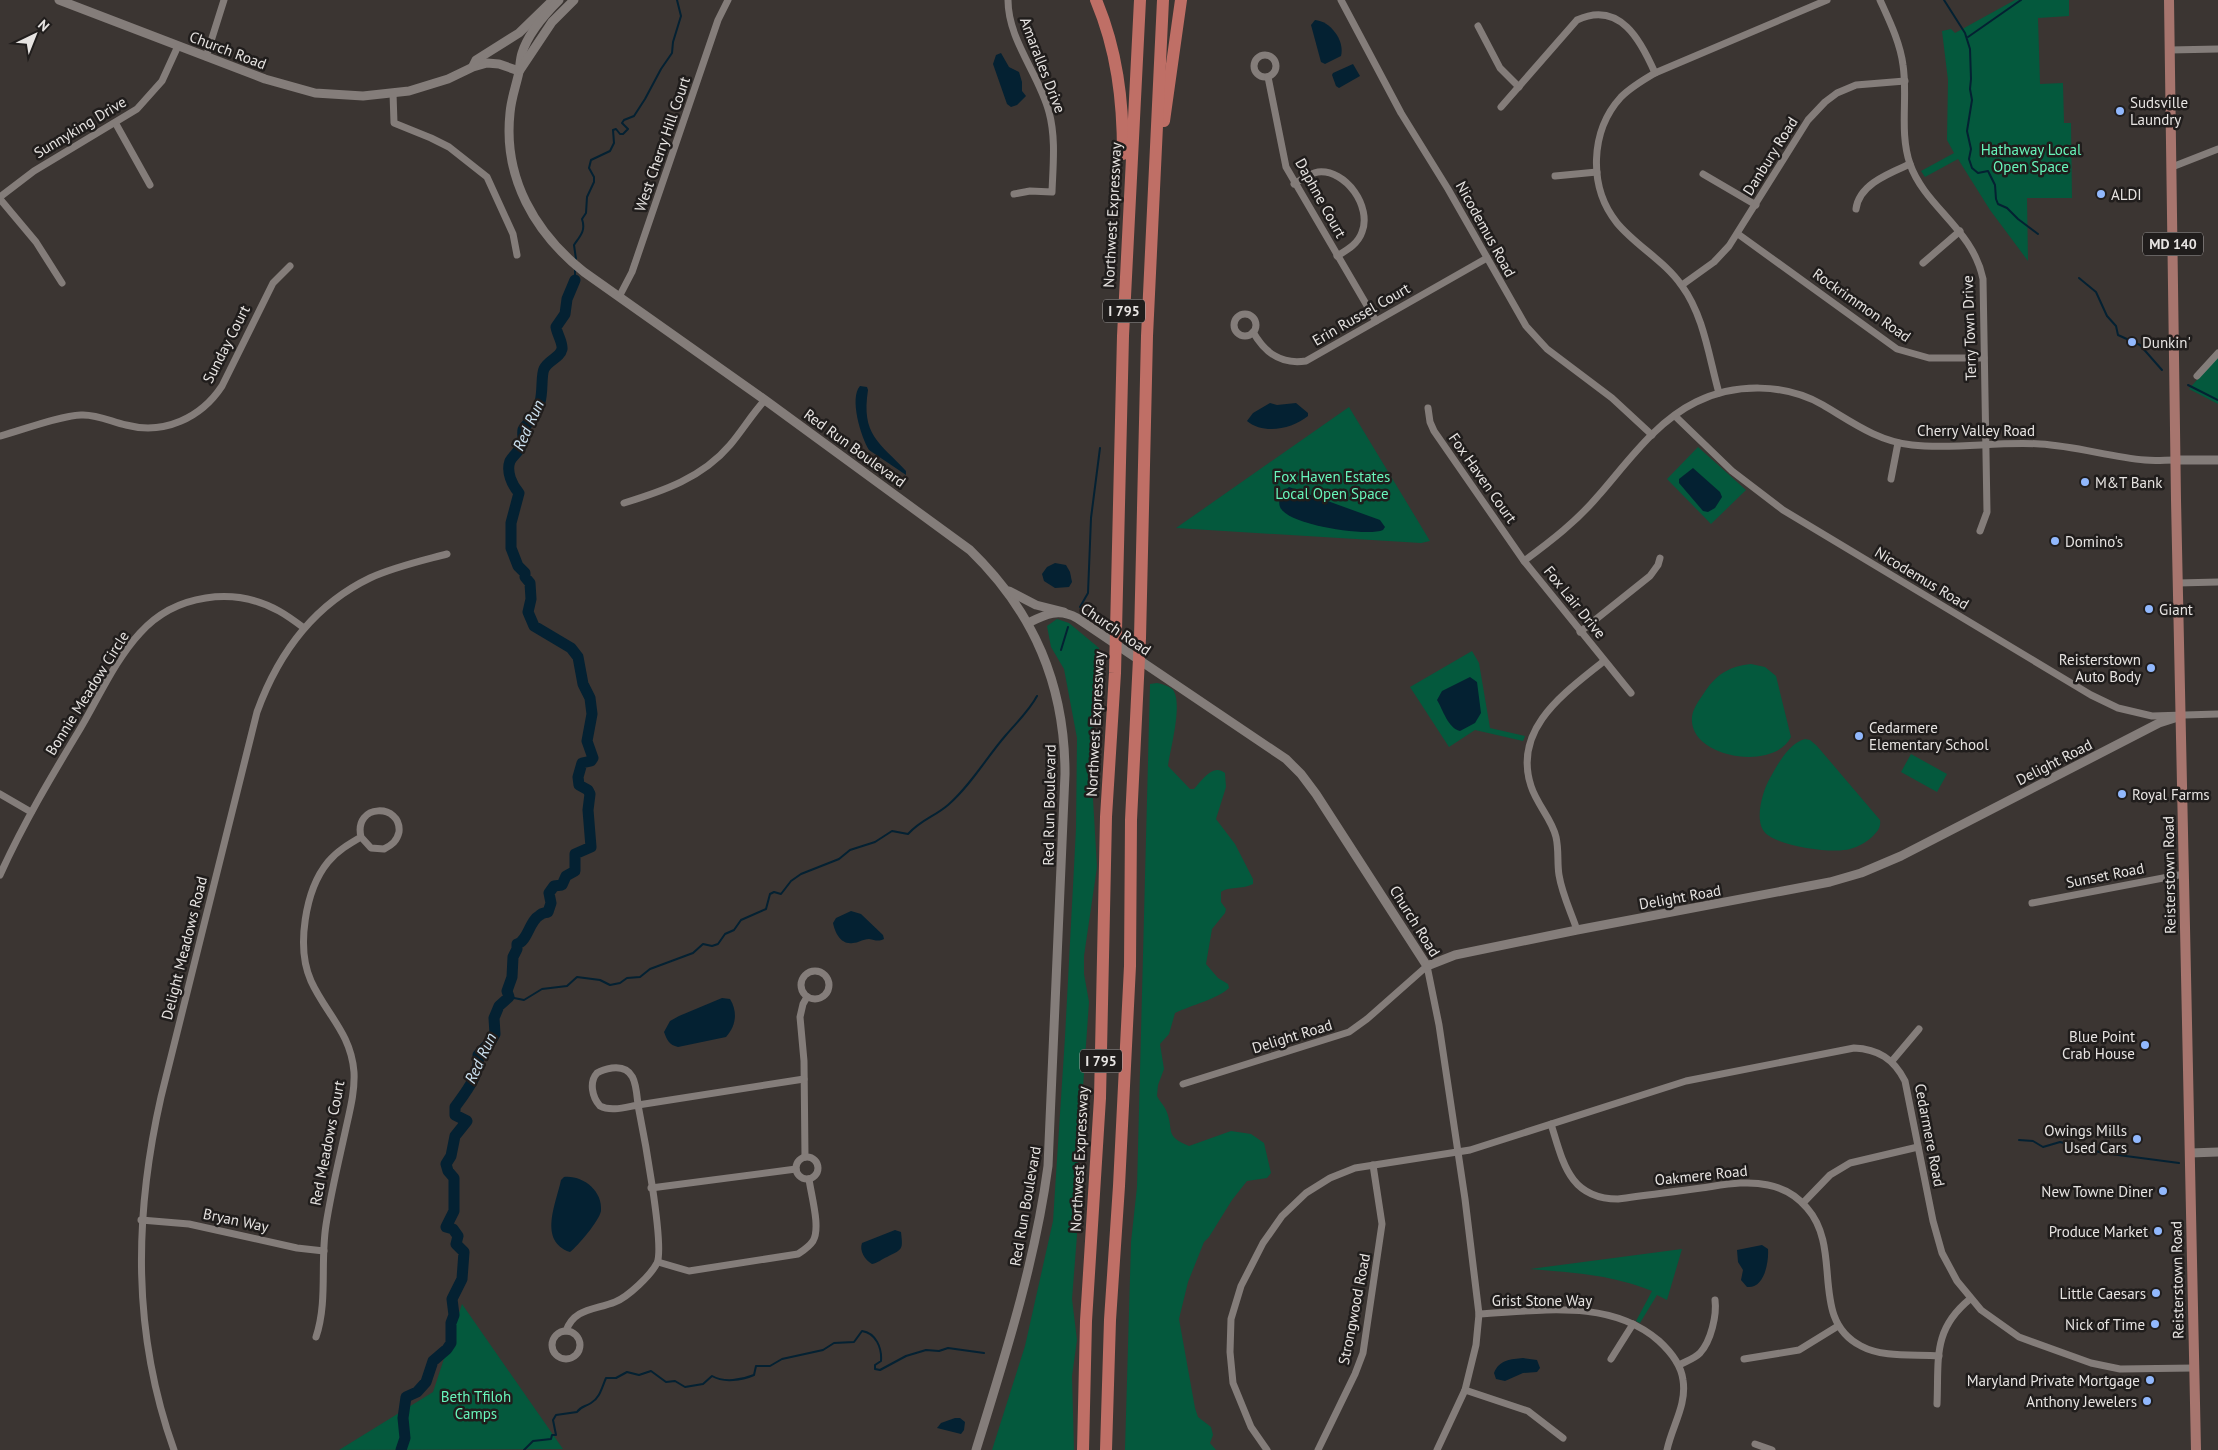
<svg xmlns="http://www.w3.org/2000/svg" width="2218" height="1450" font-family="'PT Sans',sans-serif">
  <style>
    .green { fill: #04593d }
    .water { fill: #042132 }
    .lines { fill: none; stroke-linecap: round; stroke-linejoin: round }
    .stream { stroke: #042132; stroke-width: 2 }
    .river { stroke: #042132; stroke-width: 11 }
    .minor { stroke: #847d7a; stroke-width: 7 }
    .tertiary { stroke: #847d7a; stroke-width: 9 }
    .secondary { stroke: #847d7a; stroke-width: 9 }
    .primary { stroke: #a7756e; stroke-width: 10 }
    .motorway { stroke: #bf6f66; stroke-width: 12 }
    .poi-dot { fill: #91b8fd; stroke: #201d1c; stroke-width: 2 }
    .labels { text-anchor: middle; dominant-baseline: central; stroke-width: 5; stroke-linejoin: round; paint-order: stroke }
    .shield { fill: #201d1c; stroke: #aba8a7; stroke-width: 1 }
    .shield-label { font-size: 14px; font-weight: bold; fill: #e7e4e2 }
    .street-label { font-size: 15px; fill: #e7e4e2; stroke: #201d1c }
    .poi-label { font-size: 15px; fill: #e7e4e2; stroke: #201d1c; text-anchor: end }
    .park-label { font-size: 15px; fill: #68f6bb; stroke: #201d1c }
    .water-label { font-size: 16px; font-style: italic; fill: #cde2f1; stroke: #201d1c }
  </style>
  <rect width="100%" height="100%" fill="#3b3532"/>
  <!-- green -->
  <g class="green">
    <path d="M2015,0h54v16l-31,2 2,66 23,-1 1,40h7l1,75h-45l1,63 -38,-51 -32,-51 -33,18 -4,-6 33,-18 -7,-13 1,-60 -6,-49 9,-2 4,4z"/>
    <path d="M2218,356v48l-29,-15z"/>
    <path d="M1349,407l81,134 -9,2 -245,-15z"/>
    <path d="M1698,447l48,43 -35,34 -44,-45z"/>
    <path d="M1057,619l12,4 30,25 -6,85v66l4,68 -13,89v18l5,28 -11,156 -1,77 -5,64 5,41 -5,36 2,74h-82l33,-104 28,-125 12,-184 11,-208 1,-91 -13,-69 -13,-22 -4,-21z"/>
    <path d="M1472,651l7,12 11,65 35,8 -2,5 -48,-11 -26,17 -39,-60z"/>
    <path d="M1751,664l14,3 11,9 15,61c-17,35 -103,21 -99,-20 1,-10 9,-19 14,-27 12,-17 25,-24 45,-26z"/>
    <path d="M1157,683c5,1 10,2 15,6 12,11 -2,61 -4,77l22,23h4c8,-9 19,-26 31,-16l1,14 -10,32 19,25 18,35v5c-11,6 -25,2 -32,8v10l5,7 -1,4 -13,16 -6,35 12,14 10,6 1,4c-12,11 -37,17 -54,25l-6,21 -9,10 4,25 -6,16 -1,11c2,5 7,9 9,14 9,21 -3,25 23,36l42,-15 20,3 13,9 7,30 -4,5 -20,3 -15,19 -23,37 -5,5 -16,40 -9,37 16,89 3,9 13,10 2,8 -3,8 6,7h-91l6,-208 6,-55 13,-503z"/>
    <path d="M1805,739l5,1 7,6 63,74c1,7 -2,11 -7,16 -6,6 -15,11 -23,13 -17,5 -78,-3 -87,-19 -8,-13 0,-40 7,-52 8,-14 18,-34 35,-39z"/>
    <path d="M1911,754l36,20 -10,18 -36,-20z"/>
    <path d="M1682,1249l-15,51 -10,-5 -17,28 -4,-2 16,-30c-43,-17 -77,-18 -122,-22z"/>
    <path d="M462,1304l101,145 -224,1 94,-58z"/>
  </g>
  <!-- water -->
  <g class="water">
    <path d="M1315,20c15,1 30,20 26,36l-16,8 -4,-2 -10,-37z"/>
    <path d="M1001,53l8,14 10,5 3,10v9l4,5 -9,9 -6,2 -4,-3 -14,-40 3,-9z"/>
    <path d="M1353,64l7,12 -21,12 -3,-2 -4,-11 1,-2z"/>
    <path d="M860,386l7,1 1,3c-7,45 11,52 38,81v4l-37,-25c-8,-13 -20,-52 -9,-64z"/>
    <path d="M1270,403l7,2 19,-2 12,10v3c-16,13 -44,19 -61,5l6,-8z"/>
    <path d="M1693,468l27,24 2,5 -7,11 -7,4 -5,-1 -24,-28v-4z"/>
    <path d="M1289,487l91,33 5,7 -2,3c-16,7 -96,-5 -103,-23 -3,-8 3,-15 9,-20z"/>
    <path d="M1055,563l11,2 4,7 2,10 -3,5 -14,1 -11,-7 -2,-7 5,-7z"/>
    <path d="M1470,677l7,5 4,31 -6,10 -15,8c-12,-3 -17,-21 -23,-31l5,-9z"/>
    <path d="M851,911l10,3 22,21 1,4c-6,3 -9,1 -15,0 -6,0 -11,4 -16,4 -12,2 -18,-10 -20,-20l3,-5z"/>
    <path d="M722,998l8,1c8,13 6,27 -4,38l-48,10c-9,-2 -11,-7 -14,-15l6,-11 9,-5z"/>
    <path d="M564,1177c19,-2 39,14 37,34 -2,10 -23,35 -31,41 -32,-11 -14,-48 -9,-72z"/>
    <path d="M895,1230l6,2c2,18 2,17 -14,25 -5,2 -9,6 -15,7 -7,-4 -13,-13 -10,-21z"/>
    <path d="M1762,1245l6,4c1,14 -4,40 -21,38l-6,-7 2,-10 -5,-8 -1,-12z"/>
    <path d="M1523,1358l14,2 3,8 -3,4 -14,1 -18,8 -9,-2 -2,-6c5,-13 17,-14 29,-15z"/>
    <path d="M955,1418h5l5,4 -1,8 -3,4 -24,-6 4,-5z"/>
  </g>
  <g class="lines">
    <!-- stream -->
    <g class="stream">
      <path d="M1944,0l21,33 5,16 1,30 -1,10 2,11 -5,31 4,18 -2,10 3,9 6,5 10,-2 7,14 1,14 2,5 9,4 11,11 20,15"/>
      <path d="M1968,37l53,-37"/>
      <path d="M576,259l-2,-14c6,-9 12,-14 8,-26l4,-6 1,-16 7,-15v-5l-5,-9 2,-8 19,-9 4,-8 -1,-13 3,-1 4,5h3l5,-5 -6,-6 2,-3 10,-4 11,-17 16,-30 11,-16 1,-11 8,-26 -4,-16"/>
      <path d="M2079,278l17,14 11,24 9,10 2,9 22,10 22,25"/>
      <path d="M575,280v-11"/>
      <path d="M2188,385l30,15"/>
      <path d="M1080,607l8,-14 3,-75 9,-70"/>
      <path d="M1061,650l7,-23"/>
      <path d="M509,997l15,3 18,-11 25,-3 10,-9 23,3 10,5 10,-2 7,-5 13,-1 10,-8 43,-16 10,-9 9,2 6,-2 7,-10 9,-4 7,-10 25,-11 4,-15 4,-2 7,2 10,-13 10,-7 38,-15 11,-9 25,-8 17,-11 16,3c14,-15 26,-17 40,-29 23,-20 38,-47 58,-70 11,-13 23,-24 31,-39"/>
      <path d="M2019,1140l14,1 10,6 17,-5 43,11 76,10"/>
      <path d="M524,1450l9,-9 18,-2 1,-4h4l-3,-15 3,-5 21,-3c4,-6 8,-5 14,-9 9,-5 11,-16 15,-25h10l11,-6 12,3 12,-4 15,11 9,-1 10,6 18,-3 9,-8c12,7 30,4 42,-1l2,-9h14l12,-7 41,-9 11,-7 20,-1 8,-11c14,2 20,17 19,30l-6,4v4l5,1 26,-14 20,-6 13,1 9,-3 36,5"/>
    </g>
    <!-- river -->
    <path class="river" d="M401,1450l4,-12 -2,-20 3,-21 11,-5 9,-10 7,-21 14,-12 4,-6v-20l3,-8 -2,-16 10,-20 2,-27 -8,-8 2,-8 -5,-7 -7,-2 8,-16v-33l-6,-7 -2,-7 5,-8 4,-20 12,-15 -12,-6v-8c10,-14 26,-33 23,-52l13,-14 4,-7 -1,-16 5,-12 10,-9 -2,-6 5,-14 1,-20 4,-8v-5c11,-3 12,-23 23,-29 2,-2 5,-2 8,-3l3,-9 -2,-10 5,-7 8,-1 4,-9 9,-5v-17l16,-7 -3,-37 2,-16 -2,-4 -9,-5 -1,-8 4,-14 9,-2 2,-3 -6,-17 5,-27 -2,-16 -7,-14 -5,-27 -7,-9 -37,-22 -6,-14 3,-13 -1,-16 -5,-6v-4l-7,-7 -7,-18v-25l8,-30c-7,-8 -13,-21 -9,-32 4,-7 10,-9 13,-19 1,-5 -2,-11 1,-14 8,-11 11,-10 16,-26 3,-10 1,-27 4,-33 4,-9 16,-11 18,-20 1,-6 -5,-15 -6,-22l9,-13 2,-15 8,-19"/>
    <!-- minor -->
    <g class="minor">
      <path d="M1008,0c0,40 31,74 41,112 7,26 4,53 3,80l-22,-1 -16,3"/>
      <path d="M1341,0l60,113 47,76 78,137 21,23 65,49 40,37"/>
      <path d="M1880,0c9,20 20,42 23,65 5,32 -4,67 7,99 15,43 63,65 73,115l4,233 -7,19"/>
      <path d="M1478,26l22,42 19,19"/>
      <path d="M2170,50l48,-1"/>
      <circle cx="1265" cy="66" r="11"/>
      <path d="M206,57l18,-57"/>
      <path d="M1268,77l18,90 90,154"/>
      <path d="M393,93l1,30 37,15 18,9 38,30 26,57 4,21"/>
      <path d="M1501,107l76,-87c43,-20 64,21 78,53"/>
      <path d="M116,124l34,61"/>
      <path d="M2172,167l46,-18"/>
      <path d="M1703,174l53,31"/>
      <path d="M1555,176l42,-4"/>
      <path d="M1294,184c7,-4 16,-11 24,-12 28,-3 54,35 44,60 -4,12 -15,18 -25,24"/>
      <path d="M0,197l34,-26 103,-62 25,-28 16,-35"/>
      <path d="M0,199l36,43 26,41"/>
      <path d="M1856,209c3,-25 34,-36 54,-45"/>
      <path d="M1738,234l159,115 32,9h55"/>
      <path d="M1923,263l37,-32"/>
      <path d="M1682,285l32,-23 15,-16 79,-126 17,-18 12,-9 19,-8 49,-4"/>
      <path d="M619,297l13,-25 86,-252 10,-20"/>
      <circle cx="1245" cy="325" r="11"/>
      <path d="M1253,332c12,21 28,33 53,29l181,-103"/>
      <path d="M2197,376l21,-23"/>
      <path d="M1719,393c-10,-35 -15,-77 -37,-107 -17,-25 -46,-40 -65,-63 -29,-36 -27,-92 4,-126 10,-10 22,-17 34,-24l172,-73"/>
      <path d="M1428,408l2,14 4,9 90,130 107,132"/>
      <path d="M1675,416l57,55 51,39 308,185 27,13 34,8 66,-2"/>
      <path d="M0,436c23,-6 58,-20 81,-21 16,-1 31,7 45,10 38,10 75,-7 96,-39l51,-103 17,-17"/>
      <path d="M1891,479l7,-36"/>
      <path d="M624,503c39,-12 78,-25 106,-58 12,-14 22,-31 35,-45"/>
      <path d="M1524,561c27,-20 53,-40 74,-65 29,-33 57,-74 98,-94 39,-19 89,-19 127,3 29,17 54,36 89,40 42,5 86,-4 128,-1 36,2 70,13 105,16 10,1 20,0 30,0"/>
      <path d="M2178,583l40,-1"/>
      <path d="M1580,632l70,-56 8,-11 2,-7"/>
      <path d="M0,794l31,18"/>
      <path d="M0,875c23,-51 51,-98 80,-146 19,-32 35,-69 60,-96 35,-39 94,-47 139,-22 9,5 17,11 25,17"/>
      <path d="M2032,903l152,-29"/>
      <path d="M1577,930c-6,-18 -15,-36 -18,-55 -2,-12 0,-25 -3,-38 -4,-18 -19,-32 -25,-51 -19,-58 35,-94 73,-125"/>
      <circle cx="815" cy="985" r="14"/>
      <path d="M1892,1061l27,-32"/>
      <path d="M1183,1084l166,-52 18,-13 60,-53 12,59 26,174 14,115 -3,31 -11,45 -28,60"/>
      <path d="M1551,1124c12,38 18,75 67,75 27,-4 55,-7 83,-11 22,-3 45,-8 67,-3 15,3 29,11 39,23 37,42 1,111 54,138 22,12 54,8 78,10"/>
      <path d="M805,1157l-1,-96 -4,-44 3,-13 4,-7"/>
      <circle cx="807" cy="1168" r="11"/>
      <path d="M651,1188l145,-19"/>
      <path d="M1803,1203l27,-28 20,-12 68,-16"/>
      <path d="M141,1220l48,4 108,24 27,3"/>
      <path d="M658,1262l31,9 109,-17c6,-4 11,-7 15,-13 8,-13 -2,-46 -4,-62"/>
      <path d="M1479,1314c60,-3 131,-16 180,27 12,11 22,23 24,39 4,25 -11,46 -16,70"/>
      <path d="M566,1331c8,-23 29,-21 49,-29 13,-5 36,-27 42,-39 8,-17 -14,-133 -19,-158 -2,-18 -2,-40 -26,-37 -6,1 -10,2 -15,5 -8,9 -5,24 3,33 11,6 26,1 38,-1l166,-26"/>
      <circle cx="566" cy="1345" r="14"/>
      <path d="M316,1337c12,-36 4,-75 10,-112 5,-33 13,-65 20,-97 4,-18 9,-37 8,-56 -3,-39 -28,-58 -43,-91 -15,-33 -6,-91 17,-119 9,-11 21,-18 33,-25 -8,-34 41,-34 38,-5 -2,9 -7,13 -15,17l-13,-1 -10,-11"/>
      <path d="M1611,1359l22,-35"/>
      <path d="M1744,1359l55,-9 39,-24"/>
      <path d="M1679,1365c7,-4 15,-6 21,-12 11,-12 17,-38 15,-53"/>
      <path d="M1465,1390l63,21 35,27"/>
      <path d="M1937,1404c2,-45 -5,-74 33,-105"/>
      <path d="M1755,1444l17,6"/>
      <path d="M174,1450c-42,-117 -40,-234 -13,-353l96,-385c21,-58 57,-107 113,-134 24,-11 51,-17 77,-24"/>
      <path d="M1267,1450l-16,-23 -18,-44 -3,-31 1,-33 10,-33 22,-43 19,-27 24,-23 24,-15 25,-10 115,-18 216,-69 168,-33c24,1 40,11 51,33l28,140 9,32 15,28 24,29 38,27 72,26 29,6 74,-1"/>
      <path d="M1318,1450l37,-76 8,-21 19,-129 -9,-59"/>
    </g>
    <!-- tertiary -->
    <g class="tertiary">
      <path d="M59,0l206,79 50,14 48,3 46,-5 39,-12 25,-12 14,-4 12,1 20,7"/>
      <path d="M473,66l3,-6 43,-27 34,-33"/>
      <path d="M2175,460h43"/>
      <path d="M1028,623c18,-9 31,-15 49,-5l209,141 15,15 15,20 111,172 28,-11 122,-25 253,-48 31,-9 40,-17 258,-133 22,-7"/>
      <path d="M2190,1153l28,-1"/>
    </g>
    <!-- secondary -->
    <g class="secondary">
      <path d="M559,0c-14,14 -31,34 -37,53 -2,6 -2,13 -3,19 -3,14 -8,27 -9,41 -7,65 25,120 74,159l181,128 205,150c64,62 95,135 95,224l-17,392c-13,97 -43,190 -72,284"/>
      <path d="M520,70l32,-48 22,-22"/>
      <path d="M1009,591l27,14 28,7"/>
    </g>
    <!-- primary -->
    <path class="primary" d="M2169,0l7,500 20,950"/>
    <!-- motorway -->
    <g class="motorway">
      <path d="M1096,0c21,50 27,100 27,154"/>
      <path d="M1164,121l17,-121"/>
      <path d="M1083,1450l3,-129 14,-223 6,-281 9,-144 8,-337 17,-336"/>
      <path d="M1106,1450l4,-130 9,-134 11,-220 1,-146 9,-182 7,-302 16,-336"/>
    </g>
  </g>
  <!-- markers -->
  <g class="poi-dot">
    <circle cx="2120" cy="111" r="5"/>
    <circle cx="2101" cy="194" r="5"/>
    <circle cx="2132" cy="342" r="5"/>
    <circle cx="2085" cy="482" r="5"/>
    <circle cx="2055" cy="541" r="5"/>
    <circle cx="2149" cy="609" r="5"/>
    <circle cx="2151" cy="668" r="5"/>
    <circle cx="1859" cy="736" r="5"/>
    <circle cx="2122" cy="794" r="5"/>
    <circle cx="2145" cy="1045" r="5"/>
    <circle cx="2137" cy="1139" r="5"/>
    <circle cx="2163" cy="1191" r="5"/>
    <circle cx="2158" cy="1231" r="5"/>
    <circle cx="2156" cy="1293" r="5"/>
    <circle cx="2155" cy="1324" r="5"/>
    <circle cx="2150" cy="1380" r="5"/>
    <circle cx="2147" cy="1401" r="5"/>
  </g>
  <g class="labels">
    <!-- shield labels -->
    <g class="shield">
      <rect x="2143" y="232.5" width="60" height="23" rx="4"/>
      <rect x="1103" y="299.5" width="42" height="23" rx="4"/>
      <rect x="1080" y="1049.5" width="42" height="23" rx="4"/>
    </g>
    <g class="shield-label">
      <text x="2173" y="244">MD 140</text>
      <text x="1124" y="311">I 795</text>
      <text x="1101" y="1061">I 795</text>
    </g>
    <!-- street labels -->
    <g class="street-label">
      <text transform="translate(228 50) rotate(21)">Church Road</text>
      <text transform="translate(1043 65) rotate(69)">Amaralles Drive</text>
      <text transform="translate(80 127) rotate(-31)">Sunnyking Drive</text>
      <text transform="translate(662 144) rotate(-71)">West Cherry Hill Court</text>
      <text transform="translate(1770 156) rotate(-58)">Danbury Road</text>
      <text transform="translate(1321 198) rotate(61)">Daphne Court</text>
      <text transform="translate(1112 215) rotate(-87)">Northwest Expressway</text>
      <text transform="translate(1486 229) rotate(61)">Nicodemus Road</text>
      <text transform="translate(1862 305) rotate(35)">Rockrimmon Road</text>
      <text transform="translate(1361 314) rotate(-30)">Erin Russel Court</text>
      <text transform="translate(1969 328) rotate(-92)">Terry Town Drive</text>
      <text transform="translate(226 344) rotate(-63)">Sunday Court</text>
      <text x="1976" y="430">Cherry Valley Road</text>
      <text transform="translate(855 448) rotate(36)">Red Run Boulevard</text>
      <text transform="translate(1483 478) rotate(55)">Fox Haven Court</text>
      <text transform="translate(1922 578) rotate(31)">Nicodemus Road</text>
      <text transform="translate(1575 602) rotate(51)">Fox Lair Drive</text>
      <text transform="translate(1116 629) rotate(34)">Church Road</text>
      <text transform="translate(87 693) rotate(-58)">Bonnie Meadow Circle</text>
      <text transform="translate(1095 724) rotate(-87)">Northwest Expressway</text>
      <text transform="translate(2054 762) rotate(-27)">Delight Road</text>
      <text transform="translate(1049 805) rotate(-89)">Red Run Boulevard</text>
      <text transform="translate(2105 875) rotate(-11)">Sunset Road</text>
      <text transform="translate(2169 875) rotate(-91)">Reisterstown Road</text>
      <text transform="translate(1680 897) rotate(-10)">Delight Road</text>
      <text transform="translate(1415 921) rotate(58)">Church Road</text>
      <text transform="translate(184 948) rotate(-76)">Delight Meadows Road</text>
      <text transform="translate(1292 1036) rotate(-17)">Delight Road</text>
      <text transform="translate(1930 1135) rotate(79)">Cedarmere Road</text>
      <text transform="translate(327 1143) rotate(-79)">Red Meadows Court</text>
      <text transform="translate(1079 1159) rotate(-87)">Northwest Expressway</text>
      <text transform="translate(1701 1175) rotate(-6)">Oakmere Road</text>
      <text transform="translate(1025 1206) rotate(-80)">Red Run Boulevard</text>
      <text transform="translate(236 1220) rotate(12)">Bryan Way</text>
      <text transform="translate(2177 1280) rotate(-91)">Reisterstown Road</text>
      <text x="1542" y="1300">Grist Stone Way</text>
      <text transform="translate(1354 1309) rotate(-79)">Strongwood Road</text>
    </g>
    <!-- poi labels -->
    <g class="poi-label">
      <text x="2130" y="102" text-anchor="start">Sudsville<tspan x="2130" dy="17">Laundry</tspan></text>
      <text x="2111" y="194" text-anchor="start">ALDI</text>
      <text x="2142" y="342" text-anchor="start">Dunkin'</text>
      <text x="2095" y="482" text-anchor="start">M&amp;T Bank</text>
      <text x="2065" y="541" text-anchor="start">Domino's</text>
      <text x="2159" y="609" text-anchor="start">Giant</text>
      <text x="2141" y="659">Reisterstown<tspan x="2141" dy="17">Auto Body</tspan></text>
      <text x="1869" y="727" text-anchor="start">Cedarmere<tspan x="1869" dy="17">Elementary School</tspan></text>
      <text x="2132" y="794" text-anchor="start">Royal Farms</text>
      <text x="2135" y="1036">Blue Point<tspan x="2135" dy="17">Crab House</tspan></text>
      <text x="2127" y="1130">Owings Mills<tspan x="2127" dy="17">Used Cars</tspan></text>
      <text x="2153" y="1191">New Towne Diner</text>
      <text x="2148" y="1231">Produce Market</text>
      <text x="2146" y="1293">Little Caesars</text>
      <text x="2145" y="1324">Nick of Time</text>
      <text x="2140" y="1380">Maryland Private Mortgage</text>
      <text x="2137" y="1401">Anthony Jewelers</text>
    </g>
    <!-- park labels -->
    <g class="park-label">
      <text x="2031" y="149">Hathaway Local<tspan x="2031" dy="17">Open Space</tspan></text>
      <text x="1332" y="476">Fox Haven Estates<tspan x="1332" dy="17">Local Open Space</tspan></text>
      <text x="476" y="1396">Beth Tfiloh<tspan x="476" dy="17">Camps</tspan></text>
    </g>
    <!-- water labels -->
    <g class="water-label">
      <text transform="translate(528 425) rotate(-66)">Red Run</text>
      <text transform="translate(480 1058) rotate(-65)">Red Run</text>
    </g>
  </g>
  <!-- north arrow -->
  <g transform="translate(35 35) rotate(43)" stroke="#201d1c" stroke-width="4" paint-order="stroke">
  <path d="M0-4L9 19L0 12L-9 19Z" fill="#e7e4e2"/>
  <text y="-8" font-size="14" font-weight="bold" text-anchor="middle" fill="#e7e4e2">N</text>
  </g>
</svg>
